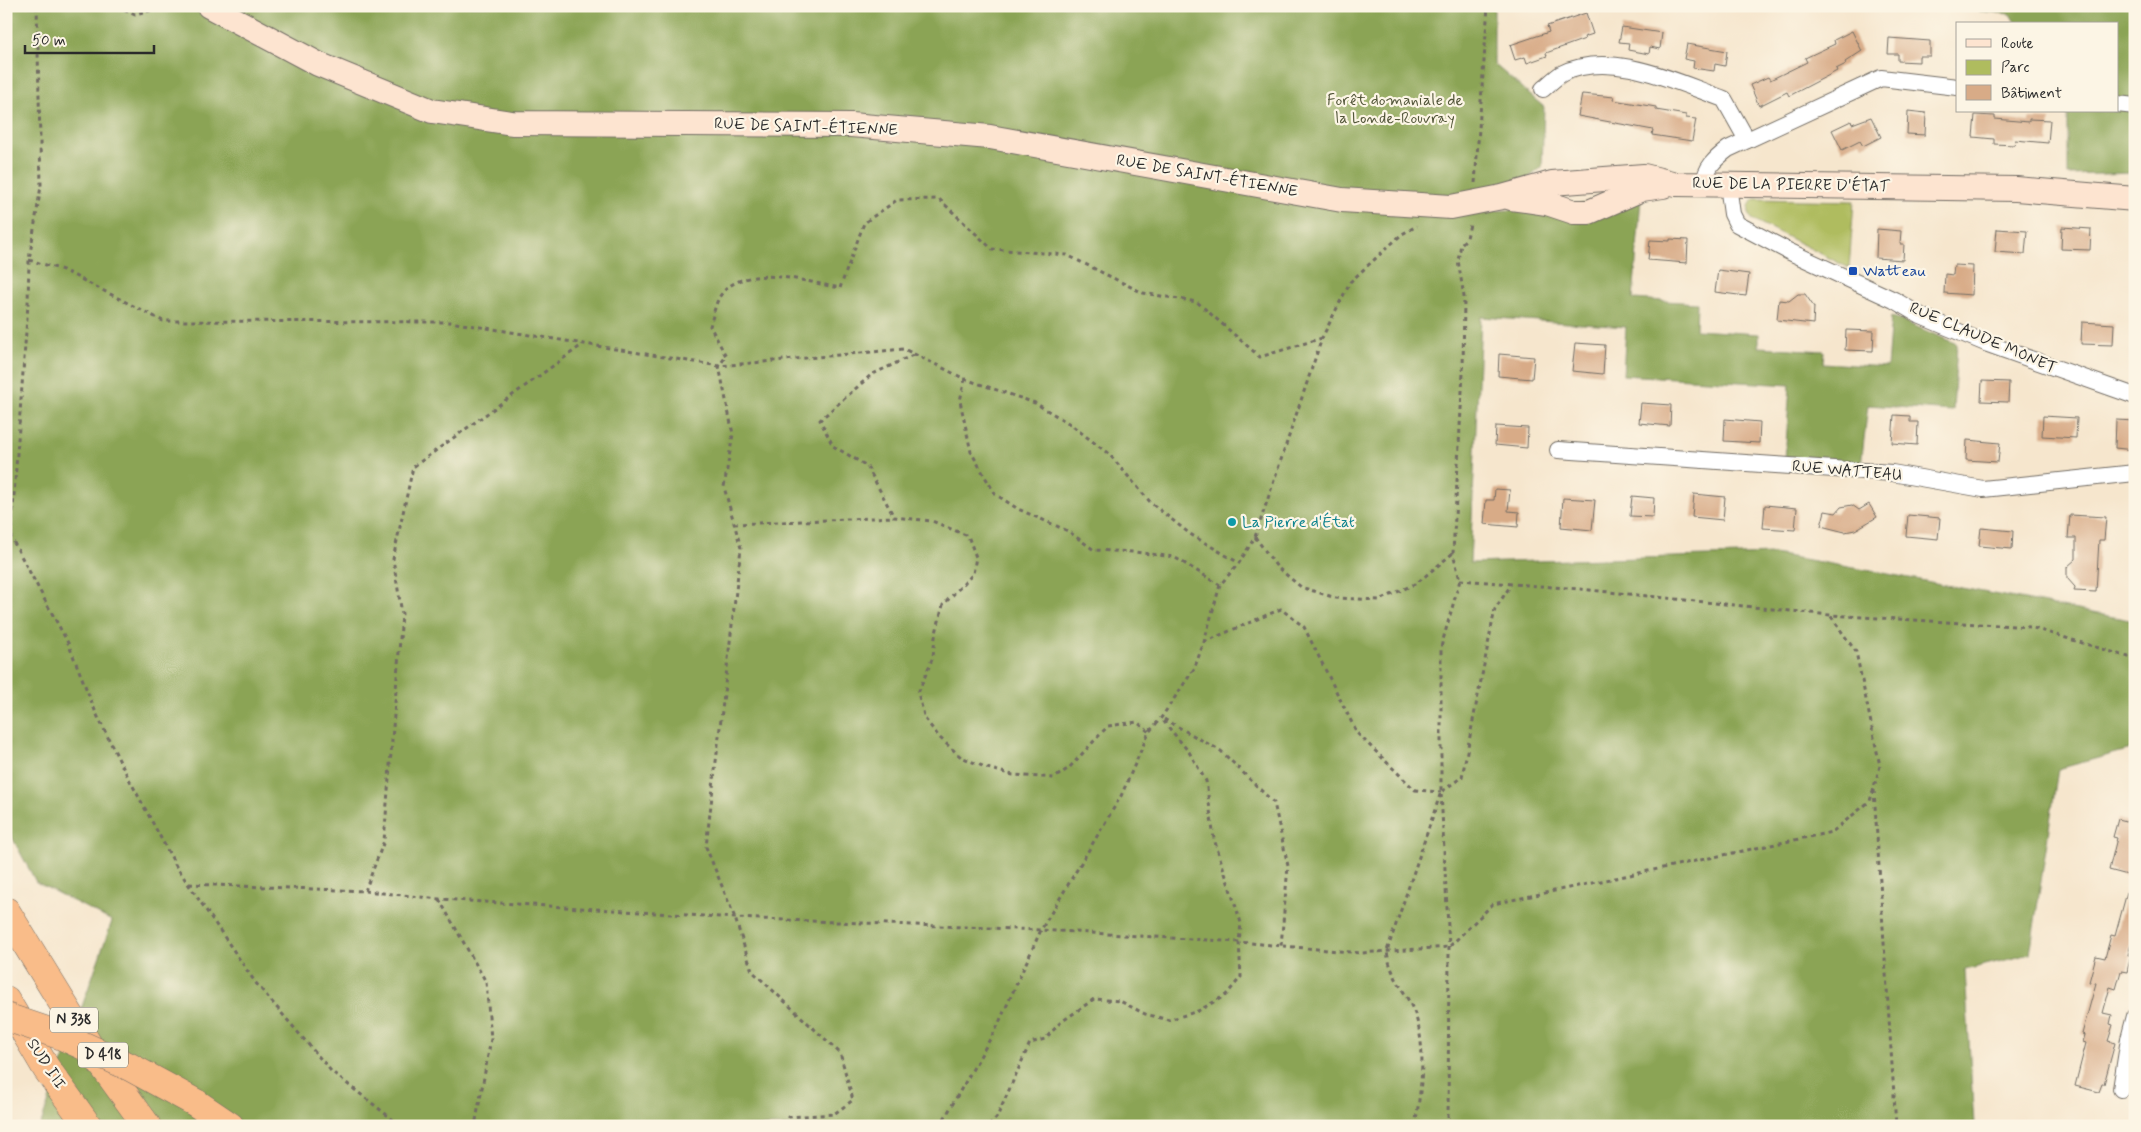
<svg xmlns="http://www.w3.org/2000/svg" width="2141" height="1132" font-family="Mynerve,sans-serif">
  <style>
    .green { fill: #afbc5e; stroke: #6d7444 }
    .forest { fill: #8ba455; stroke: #5b6840 }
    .building { fill: #d8ab87 }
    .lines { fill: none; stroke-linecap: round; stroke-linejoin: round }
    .street-casing { stroke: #726c64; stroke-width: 18 }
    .secondary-casing { stroke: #726c64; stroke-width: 26 }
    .highway-casing { stroke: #726c64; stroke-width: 29 }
    .path { stroke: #726c64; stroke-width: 3; stroke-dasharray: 4 4; stroke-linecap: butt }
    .street { stroke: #fff; stroke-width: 16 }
    .secondary { stroke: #fde4d0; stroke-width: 24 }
    .highway { stroke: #f9bc89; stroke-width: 28 }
    .highway-bridge-casing { stroke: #726c64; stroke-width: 29; stroke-linecap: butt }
    .highway-bridge { stroke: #f9bc89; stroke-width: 28 }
    .transit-dot { fill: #1a4fb4; stroke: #fcf5e5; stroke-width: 2 }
    .culture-dot { fill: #0f9aa8; stroke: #fcf5e5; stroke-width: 2 }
    .labels { text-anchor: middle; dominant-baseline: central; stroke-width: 4.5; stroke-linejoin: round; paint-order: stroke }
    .shield { fill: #fcf5e5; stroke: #6a6863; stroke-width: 1 }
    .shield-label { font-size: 15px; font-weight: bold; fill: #2b2b2b }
    .park-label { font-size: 16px; fill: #53563a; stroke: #fcf5e5 }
    .street-label { font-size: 16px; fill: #2b2b2b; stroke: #fcf5e5 }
    .transit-label { font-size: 16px; fill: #164399; stroke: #fcf5e5; text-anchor: start }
    .culture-label { font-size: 16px; fill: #0d838f; stroke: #fcf5e5; text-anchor: start }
  </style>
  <rect width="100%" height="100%" fill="#fcf5e5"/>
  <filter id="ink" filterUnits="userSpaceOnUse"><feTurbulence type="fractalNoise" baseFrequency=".02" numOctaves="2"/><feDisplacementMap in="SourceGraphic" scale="10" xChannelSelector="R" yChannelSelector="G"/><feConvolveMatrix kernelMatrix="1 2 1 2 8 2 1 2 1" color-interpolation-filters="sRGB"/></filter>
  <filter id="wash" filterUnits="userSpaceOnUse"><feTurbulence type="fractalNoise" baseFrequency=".0096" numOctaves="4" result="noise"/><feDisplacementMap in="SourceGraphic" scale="20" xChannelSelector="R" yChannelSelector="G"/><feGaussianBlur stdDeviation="1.12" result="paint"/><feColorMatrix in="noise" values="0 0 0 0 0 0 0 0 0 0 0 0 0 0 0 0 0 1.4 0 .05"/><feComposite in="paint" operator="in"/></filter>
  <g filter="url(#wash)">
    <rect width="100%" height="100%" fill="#f6e6cd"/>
    <!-- green -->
    <path class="green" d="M1755,199l99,2 -5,67 -97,-49c-5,-8 -5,-14 3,-20z"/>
    <!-- forest -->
    <g class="forest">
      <path d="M6,6h1488v58l50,43 -2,60 -54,44 46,-2 107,-11 -8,101 64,4 -1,27 63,4v13l65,4 -1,12 64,4 4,-51 66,28 -4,67 -85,-6 -7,60 -76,-6 5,-74 -167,-10 3,-48 -145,-10 -11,246 304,-9 109,19 252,48v127l-77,21 -28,185 -65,16 9,156h-1934l72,-205 -76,-39 -30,-56z"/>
      <path d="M1930,6h205v167l-67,2v-64h49v-87h-101l-6,-10z"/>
    </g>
    <g id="blocks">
      <!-- building -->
      <g class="building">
        <path d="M1586,13l7,21 -9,3 1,2 -39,14 1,3 -20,7 -2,-6 -10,3 -5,-15 39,-13 -2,-6z"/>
        <path d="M1622,27l40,6 -2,16 -10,-2 -1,7 -21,-4 1,-7 -10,-1z"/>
        <path d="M1852,31l10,20 -17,11 1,2 -10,5 1,2 -48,25 -2,-4 -28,14 -9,-21 18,-8 2,3 37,-18 -2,-4 30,-14 -1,-4z"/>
        <path d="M1889,38l41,3v15h-11v6l-21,-1v-7h-10z"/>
        <path d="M1687,44l40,7 -2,15 -10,-2 -1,7 -21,-3 1,-7 -10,-2z"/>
        <path d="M1582,94l22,2 10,1 -1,3 43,7v3l30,5v3l10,1 -4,22 -40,-6 1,-5 -75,-14z"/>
        <path d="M1908,111l18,2 -1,22 -18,-1z"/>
        <path d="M1975,115l20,1v3l34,3v-3l21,1 -2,23 -33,-3 -1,5 -20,-1v-5l-21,-2z"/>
        <path d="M1871,117l10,20 -18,9 -3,-5 -18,9 -10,-20 19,-9 1,3z"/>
        <path d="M2062,227l29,2 -1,21 -29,-1z"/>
        <path d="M1877,229l24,2 -1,13h4l-1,16 -27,-2z"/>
        <path d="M1997,229l30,2 -2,23 -30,-2z"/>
        <path d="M1670,239l18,1 -1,23 -39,-3 2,-20 20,1z"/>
        <path d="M1954,265l19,1 -1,29 -28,-2 1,-19 8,1z"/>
        <path d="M1718,270l31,4 -3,22 -31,-4z"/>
        <path d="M1798,294h7l9,13 -1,17 -36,-4 2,-20 10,1z"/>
        <path d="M2082,322l32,2 -1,21 -32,-1z"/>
        <path d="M1846,330l28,1 -1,20 -28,-1z"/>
        <path d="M1575,343l30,2 -2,29 -31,-3z"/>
        <path d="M1499,354l35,3 -2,22 -34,-3z"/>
        <path d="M1982,381l27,1 -1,20 -27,-1z"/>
        <path d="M1641,403l30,2 -1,21 -31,-3z"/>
        <path d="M1894,415l16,1v6h8l-1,23 -25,-2z"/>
        <path d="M2043,416l34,2 -1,20 -34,-2z"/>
        <path d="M1725,419l35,3 -1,21 -35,-2z"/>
        <path d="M2116,420l19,1 -1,29 -19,-2z"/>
        <path d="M1496,426l32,2 -1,20 -32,-3z"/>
        <path d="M1967,440l33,3 -2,19 -32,-2z"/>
        <path d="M1495,489l15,1 -2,21 11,1 -1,15 -34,-3 2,-24h8z"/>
        <path d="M1694,494l31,3 -2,23 -31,-3z"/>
        <path d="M1632,496l22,2 -1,19 -23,-1z"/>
        <path d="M1563,498l32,2 -3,30 -31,-3z"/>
        <path d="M1869,504l8,13 -22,13 -10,2 -24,-6 4,-15 11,2 5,-6 11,-2 7,5z"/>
        <path d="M1765,505l32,3 -2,22 -32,-2z"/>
        <path d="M1908,515l32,3 -2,21 -32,-3z"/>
        <path d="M2070,515l36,2 -2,23h-5l-3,52 -22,-1 1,-4 -8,-9v-11l9,-8v-21h-8z"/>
        <path d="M1981,528l32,3 -1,18 -33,-3z"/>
        <path d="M2118,819l17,4v54l-26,-7 8,-32 -4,-1z"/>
        <path d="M2130,881h5v48l-7,26h3l-4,17 -6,-1 -5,18 -6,-2 -7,26 9,2 -2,9 3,1 -5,16 7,2 -11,41h-2l-3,8 -24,-6 11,-43 -3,-1 2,-7 -3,-1 14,-51 -7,-1 7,-26 9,2 6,-23 4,1z"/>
      </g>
    </g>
  </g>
  <g filter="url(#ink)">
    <use href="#blocks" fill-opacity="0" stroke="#726c64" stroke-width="1"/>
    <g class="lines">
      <defs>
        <g id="street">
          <path d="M1543,89c6,-5 12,-11 18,-15 50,-25 115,8 163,25l23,41"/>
          <path d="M2117,104l18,2"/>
          <path d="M1704,183c2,-16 11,-24 24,-34l153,-71 76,9"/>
          <path d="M1728,185l4,29 5,10 51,27 106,49 27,16 67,28 147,52"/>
          <path d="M1558,450l334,23 91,16 152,-16"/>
          <path d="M2129,1039l6,-23"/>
          <path d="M2121,1089l8,-50 6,1"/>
        </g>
        <g id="secondary">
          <path d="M209,6l109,58 114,47 80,12 339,2 139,12 352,63 109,7 51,-10 50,-14 92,-7 32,8 340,5 119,10"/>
          <path d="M1511,198l36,5 27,9h15l53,-23 21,-3"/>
        </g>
        <g id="highway">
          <path d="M6,911l83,135 58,80"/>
          <path d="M6,1000l40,68 42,58"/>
          <path d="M196,1103l34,23"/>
        </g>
      </defs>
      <!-- street casing -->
      <use href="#street" class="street-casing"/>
      <!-- secondary casing -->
      <use href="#secondary" class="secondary-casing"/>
      <!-- highway casing -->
      <use href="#highway" class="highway-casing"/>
      <!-- path -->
      <g class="path">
        <path d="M117,6l18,8 34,-8"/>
        <path d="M1475,183l13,-177"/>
        <path d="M29,260l34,10 100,51 287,1 269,44 185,-17 61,30 70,24 35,21 40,31 41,48 39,31 49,29"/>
        <path d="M913,355l-42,20 -51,45 13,26 34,20 27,51 38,4 36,15 8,21 -3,17 -30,31 -8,32 -2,20 -15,36 7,26 15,19 21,19 26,11 26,7 41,3 15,-10 39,-42 29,-4 12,10"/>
        <path d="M965,379l-5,22 11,51 24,42 23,15 50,22 26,19 40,2 40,5 46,28"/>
        <path d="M734,524l160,-7"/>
        <path d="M6,528l62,115 28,70 25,51 55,102 79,116 76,89 70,55"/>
        <path d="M11,536l17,-232 1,-44 12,-74 -4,-180"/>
        <path d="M1255,537l22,30 24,20 35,11 44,2 37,-17 36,-30"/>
        <path d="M1460,580l120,9 250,26 200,12 105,32"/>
        <path d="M1204,642l77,-33 23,18 53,106 58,57 26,2"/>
        <path d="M1164,719l57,32 53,52 14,63 -7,80"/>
        <path d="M1874,790l22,336"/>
        <path d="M189,884l176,7 74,8 296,19 306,12 198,12 122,11 88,-6 44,-43 339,-72 38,-31 10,-35 -24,-114 -26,-37"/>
        <path d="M365,891l19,-50 18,-227 -9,-55 20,-92 169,-122"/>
        <path d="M439,899l47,83 5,57 -16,87"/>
        <path d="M787,1126l2,-9 45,-3 19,-14 -13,-47 -88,-82 -17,-53 -29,-71 35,-299 -17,-61 9,-53 -14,-68 7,-10 -16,-30c3,-9 5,-22 10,-30 24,-35 86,-14 120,-8l24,-65 33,-23 42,-1 53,50 75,6 76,38 54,9 63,55 62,-19"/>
        <path d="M940,1126l57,-99 44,-97 80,-134 28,-64 12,-14 33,-49 10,-27 16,-57 19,-22 16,-26 67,-199 28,-56 52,-48 15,-8"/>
        <path d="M989,1126l8,-9 33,-74 15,-4 15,-16 34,-24 26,2 25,13 24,6 29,-9 28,-16 15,-18 -2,-35 2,-19 -27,-84 -8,-58 -17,-29 -28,-34"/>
        <path d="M1415,1126c6,-36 12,-76 0,-112 -9,-23 -25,-37 -28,-63l54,-159 21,-15 33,-168 16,-24"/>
        <path d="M1448,1126l1,-179 -8,-155v-145l19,-67 -7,-27 10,-180 1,-76 -6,-37 3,-16 6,-6 3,-14"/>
      </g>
      <!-- street -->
      <use href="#street" class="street"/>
      <!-- secondary -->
      <use href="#secondary" class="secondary"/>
      <!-- highway -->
      <use href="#highway" class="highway"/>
      <defs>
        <path id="highway-bridge" d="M6,1017l56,19 68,31 66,36"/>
      </defs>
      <!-- highway-bridge casing -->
      <use href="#highway-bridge" class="highway-bridge-casing"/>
      <!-- highway-bridge -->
      <use href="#highway-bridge" class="highway-bridge"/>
    </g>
  </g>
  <!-- markers -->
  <rect class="transit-dot" x="1848" y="266" width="10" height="10" rx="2.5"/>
  <circle class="culture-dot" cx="1232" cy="522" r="5"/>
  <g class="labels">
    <!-- shield labels -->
    <g class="shield">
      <rect x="50" y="1007.5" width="48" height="25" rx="4"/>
      <rect x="78" y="1042.5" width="50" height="25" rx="4"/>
    </g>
    <g class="shield-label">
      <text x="74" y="1020">N 338</text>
      <text x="103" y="1055">D 418</text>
    </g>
    <!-- park labels -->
    <g class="park-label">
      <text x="1395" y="100">Forêt domaniale de<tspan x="1395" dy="18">la Londe-Rouvray</tspan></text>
    </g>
    <!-- street labels -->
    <g class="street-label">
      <text transform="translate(806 127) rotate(2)">RUE DE SAINT-ÉTIENNE</text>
      <text transform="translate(1207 176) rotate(10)">RUE DE SAINT-ÉTIENNE</text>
      <text transform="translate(1791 185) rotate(1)">RUE DE LA PIERRE D'ÉTAT</text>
      <text transform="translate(1983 338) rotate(23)">RUE CLAUDE MONET</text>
      <text transform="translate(1847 471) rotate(5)">RUE WATTEAU</text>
      <text transform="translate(46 1064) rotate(57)">SUD III</text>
    </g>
    <!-- transit labels -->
    <g class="transit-label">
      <text x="1863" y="271">Watteau</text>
    </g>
    <!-- culture labels -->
    <g class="culture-label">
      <text x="1242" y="522">La Pierre d'État</text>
    </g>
  </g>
  <!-- margin -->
  <rect width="2141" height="1132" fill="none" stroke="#fcf5e5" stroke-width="25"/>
  <!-- legend -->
  <rect x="1956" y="22" width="162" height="90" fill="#fcf5e5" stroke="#a8a49b"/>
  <rect x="1966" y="39" width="25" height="8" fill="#fde4d0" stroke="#a8a49b"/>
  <text x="2001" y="48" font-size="15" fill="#2b2b2b">Route</text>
  <rect x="1966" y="60" width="25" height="15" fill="#afbc5e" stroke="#a8a49b"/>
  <text x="2001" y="72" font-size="15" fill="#2b2b2b">Parc</text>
  <rect x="1966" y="85" width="25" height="15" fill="#d8ab87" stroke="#a8a49b"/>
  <text x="2001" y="98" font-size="15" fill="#2b2b2b">Bâtiment</text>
  <!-- scale -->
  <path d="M25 45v8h129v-8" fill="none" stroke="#2b2b2b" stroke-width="2.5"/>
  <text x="32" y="45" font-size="15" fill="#2b2b2b" stroke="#fcf5e5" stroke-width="4" paint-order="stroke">50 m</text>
</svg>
